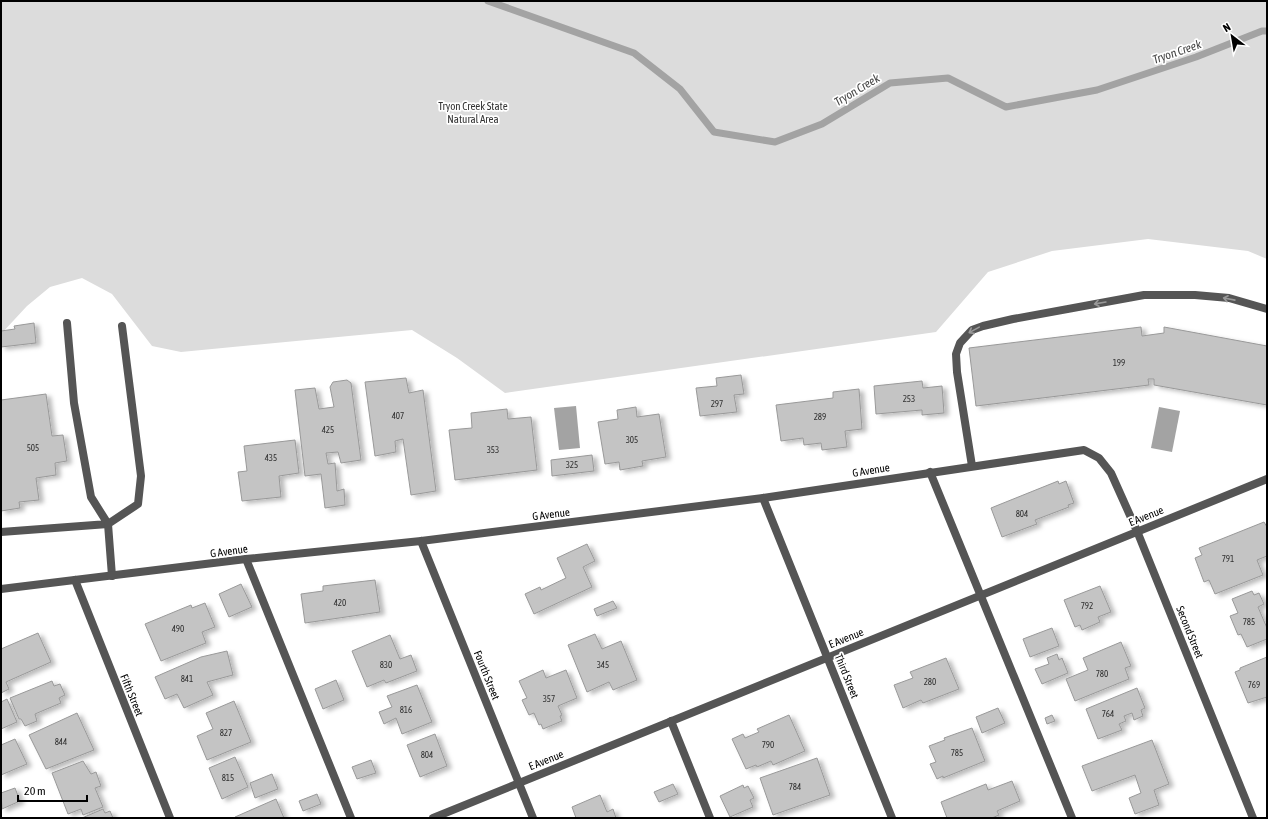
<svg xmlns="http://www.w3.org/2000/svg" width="1268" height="819" font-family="'Asap Condensed',sans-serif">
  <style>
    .green { fill: #dcdcdc }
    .water { fill: #a3a3a3 }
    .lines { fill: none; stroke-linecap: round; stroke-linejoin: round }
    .stream { stroke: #a3a3a3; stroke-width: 7 }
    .building { fill: #c4c4c4; stroke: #999; filter: url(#shadow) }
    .service { stroke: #555; stroke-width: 8 }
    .minor { stroke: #555; stroke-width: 8 }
    .oneway { stroke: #999 }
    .labels { text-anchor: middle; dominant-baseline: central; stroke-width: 3.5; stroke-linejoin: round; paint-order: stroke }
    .number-label { font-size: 9px; fill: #313131 }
    .park-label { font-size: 11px; fill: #333; stroke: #fff }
    .street-label { font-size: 11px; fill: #000; stroke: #fff }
    .water-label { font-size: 12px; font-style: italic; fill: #444; stroke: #fff }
  </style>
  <defs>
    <filter id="shadow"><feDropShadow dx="4.5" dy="2.5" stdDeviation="2" flood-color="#0004"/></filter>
  </defs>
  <rect width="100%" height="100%" fill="#fff"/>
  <!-- green -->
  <path class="green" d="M1,1h1266v258l-19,-8 -100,-12 -96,12 -64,21 -52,60 -431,61 -48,-35 -45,-28 -231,22 -29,-6 -40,-52 -30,-16 -32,9 -23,19 -26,28z"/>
  <!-- water -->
  <g class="water">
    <path d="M576,406l4,42 -21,2 -5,-42z"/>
    <path d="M1159,407l21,4 -8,41 -21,-4z"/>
  </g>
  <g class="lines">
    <!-- stream -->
    <path class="stream" d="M488,1l146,52 46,36 34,43 61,10 47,-18 68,-41 58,-5 58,29 91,-17 99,-33 66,-26h5"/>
  </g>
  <!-- building -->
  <g class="building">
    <path d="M34,323l2,20 -35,4v-16l14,-2 -1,-3z"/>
    <path d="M1141,327l1,9 22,-3v-6l103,19v59l-113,-20v-6h-6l1,6 -173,21 -7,-58z"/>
    <path d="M741,375l3,19 -10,1 3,17 -37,4 -4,-28 21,-2 -1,-8z"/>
    <path d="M406,378l3,15 14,-3 13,101 -25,4 -8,-56 -8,2 1,11 -21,4 -10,-74z"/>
    <path d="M347,380l4,3 10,77 -20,3 -3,-11 -12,1 2,11 7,-1 2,28 7,-2 1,16 -20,3 -4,-34 -16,2 -10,-86 20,-2 4,21 15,-2 -4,-20 3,-5z"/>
    <path d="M922,381l1,7 19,-2 2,27 -22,2v-5l-46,4 -2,-28z"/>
    <path d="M859,389l3,40 -17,2 2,16 -25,3 -1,-7 -17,2 -1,-7 -22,3 -5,-36 57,-7v-6z"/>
    <path d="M46,394l6,42 11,-1 4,26 -12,2 1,12 -20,3 3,22 -20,2 1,6 -19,3v-111z"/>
    <path d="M636,407l1,10 22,-3 7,43 -24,4 1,5 -23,4 -1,-8 -14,2 -7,-42 20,-3 -1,-9z"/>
    <path d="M507,409l1,10 23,-2 6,53 -82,10 -6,-50 23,-2 -1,-15z"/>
    <path d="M295,440l4,33 -20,3 2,21 -39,4 -4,-29 9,-1 -3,-25z"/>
    <path d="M592,455l2,16 -42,5 -1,-16z"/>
    <path d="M1058,481l1,3 7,-3 8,22 -6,2 1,2 -34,13 2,4 -35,13 -11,-29z"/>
    <path d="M1264,522l3,5v29l-10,4 6,15 -48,19 -6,-14 -5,2 -9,-24 7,-3 -3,-7z"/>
    <path d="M587,544l8,17 -12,6 9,20 -58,27 -9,-20 15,-7 1,3 25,-12 -9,-20z"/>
    <path d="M375,580l5,32 -75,11 -4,-29 22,-3v-5z"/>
    <path d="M241,584l11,23 -23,10 -10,-23z"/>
    <path d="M1100,586l11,26 -13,5 2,5 -18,8 -2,-5 -5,2 -11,-27z"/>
    <path d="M1252,591l2,4 5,-2 5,11 -6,3 9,21v11l-20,8 -6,-13 -3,1 -8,-19 8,-3 -6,-14z"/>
    <path d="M613,601l4,7 -20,8 -3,-7z"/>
    <path d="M205,603l10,24 -13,5 4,11 -45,18 -16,-37 46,-19 1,3z"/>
    <path d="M1052,628l7,18 -29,11 -7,-18z"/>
    <path d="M38,633l13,29 -45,20 3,7 -8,4v-44z"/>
    <path d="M595,634l7,15 19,-8 16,39 -24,10 -4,-8 -22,10 -19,-47z"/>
    <path d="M390,635l10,24 11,-4 6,16 -31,12 -2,-3 -17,7 -15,-36z"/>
    <path d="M1121,642l10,24 -6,2 4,11 -54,22 -9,-22 22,-9 -5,-12z"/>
    <path d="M227,651l6,24 -26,7 6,13 -29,13 -7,-14 -12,5 -10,-22 46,-20z"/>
    <path d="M1057,654l2,6 3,-2 6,15 -26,11 -7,-15 14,-5 -2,-6z"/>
    <path d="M1267,657v40l-19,6 -13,-31 5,-2v-2z"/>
    <path d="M946,658l13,31 -36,14 -2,-3 -18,8 -9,-23 19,-7 -3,-6z"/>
    <path d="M543,670l3,8 20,-8 11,28 -19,8 4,9 -2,1 2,5 -19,8 -2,-5 -2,1 -5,-12 -5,2 -7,-15 5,-2 -8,-17z"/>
    <path d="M336,680l8,20 -21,9 -8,-20z"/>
    <path d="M52,681l2,5 6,-2 5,11 -6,3 2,5 -26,11 2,7 -12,5 -4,-7h-2l-9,-21z"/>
    <path d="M417,685l15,37 -30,12 -6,-16 -12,6 -5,-12 13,-5 -5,-11z"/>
    <path d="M1137,688l8,20 -4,2 2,6 -9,4 -2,-7 -8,3 2,5 -7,3 3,6 -24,9 -12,-30z"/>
    <path d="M7,699l10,23 -16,7v-27z"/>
    <path d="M234,701l17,41 -44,18 -10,-24 16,-7 -7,-16z"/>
    <path d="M998,708l7,15 -23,10 -6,-16z"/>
    <path d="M77,713l17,37 -48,19 -17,-34z"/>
    <path d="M789,715l16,36 -32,14 -2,-4 -14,6 -1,-2 -10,4 -14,-30 11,-5 2,4 14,-6 -2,-3z"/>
    <path d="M1052,715l3,6 -8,3 -2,-6z"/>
    <path d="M972,728l13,33 -42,17v-2l-6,3 -7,-15 6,-2 -7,-16 16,-6 -1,-2z"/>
    <path d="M435,734l12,32 -27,11 -13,-32z"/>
    <path d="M15,739l12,25 -26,11v-30z"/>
    <path d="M1152,740l17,44 -15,6 5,15 -24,9 -6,-16 12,-5 -6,-18 -43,16 -10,-25z"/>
    <path d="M235,757l13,30 -26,12 -13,-31z"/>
    <path d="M817,758l13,37 -57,20 -13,-37z"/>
    <path d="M371,760l5,13 -19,6 -5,-12z"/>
    <path d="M83,761l8,13 5,-2 5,14 -6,2 8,19 -20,8 -2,-6 -13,5 -16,-41z"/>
    <path d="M272,774l6,15 -23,9 -5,-15z"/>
    <path d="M1012,781l8,20 -23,10 2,4 -7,3h-45l-6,-16 45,-18 2,6z"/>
    <path d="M673,784l5,10 -19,8 -5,-10z"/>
    <path d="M743,785l1,3 4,-2 6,12 -4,2 3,7 -23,10 -10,-21z"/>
    <path d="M15,788l5,13 -18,8 -1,-16z"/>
    <path d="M317,794l4,10 -18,7 -4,-10z"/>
    <path d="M600,795l7,17 6,-3 3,9h-40l-4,-11z"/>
    <path d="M276,799l8,19h-49v-1z"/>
    <path d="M103,809l2,4 5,-2 3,7h-31z"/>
  </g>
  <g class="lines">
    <!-- service -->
    <g class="service">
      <path d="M972,466l-15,-94 -1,-18 4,-11 12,-13 11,-4 30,-7 131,-24h51l34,3 38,11"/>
      <path d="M930,472l142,346"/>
      <path d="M1,532l107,-8 -17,-27 -17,-94 -7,-80"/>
      <path d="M246,559l105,259"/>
      <path d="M112,576l-4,-52 30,-20 3,-28 -19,-150"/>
      <path d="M671,721l39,97"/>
    </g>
    <!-- minor -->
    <g class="minor">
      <path d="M763,498l129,320"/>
      <path d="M421,541l112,277"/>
      <path d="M75,580l95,238"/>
      <path d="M1,589l245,-30 175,-18 342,-43 321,-48 15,8 12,15 26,58 116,287"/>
      <path d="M433,818l834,-339"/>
    </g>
  </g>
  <!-- one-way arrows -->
  <defs><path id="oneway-shaft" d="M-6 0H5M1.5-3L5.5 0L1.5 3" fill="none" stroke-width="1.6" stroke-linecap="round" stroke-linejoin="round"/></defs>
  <g class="oneway">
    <use href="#oneway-shaft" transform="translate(1229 299) rotate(-169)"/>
    <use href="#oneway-shaft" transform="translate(1100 303) rotate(170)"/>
    <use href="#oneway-shaft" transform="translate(974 330) rotate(151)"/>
  </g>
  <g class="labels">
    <!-- number labels -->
    <g class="number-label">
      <text x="1119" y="363">199</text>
      <text x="909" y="399">253</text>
      <text x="717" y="404">297</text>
      <text x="398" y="416">407</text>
      <text x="820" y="417">289</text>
      <text x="328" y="430">425</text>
      <text x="632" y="440">305</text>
      <text x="33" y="448">505</text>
      <text x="493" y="450">353</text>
      <text x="271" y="458">435</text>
      <text x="572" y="465">325</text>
      <text x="1022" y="514">804</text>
      <text x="1228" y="559">791</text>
      <text x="340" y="603">420</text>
      <text x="1087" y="606">792</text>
      <text x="1249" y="622">785</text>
      <text x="178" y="629">490</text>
      <text x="386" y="665">830</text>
      <text x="603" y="665">345</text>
      <text x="1102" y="674">780</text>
      <text x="187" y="679">841</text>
      <text x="930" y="682">280</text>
      <text x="1254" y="685">769</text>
      <text x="549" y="699">357</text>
      <text x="406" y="710">816</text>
      <text x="1108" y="714">764</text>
      <text x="226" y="733">827</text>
      <text x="61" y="742">844</text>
      <text x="768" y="745">790</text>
      <text x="957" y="753">785</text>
      <text x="427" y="755">804</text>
      <text x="228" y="778">815</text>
      <text x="795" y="787">784</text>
    </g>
    <!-- park labels -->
    <g class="park-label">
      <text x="473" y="106">Tryon Creek State<tspan x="473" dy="13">Natural Area</tspan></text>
    </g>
    <!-- street labels -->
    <g class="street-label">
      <text transform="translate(871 470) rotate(-9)">G Avenue</text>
      <text transform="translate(551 514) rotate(-7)">G Avenue</text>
      <text transform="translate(1146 516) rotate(-22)">E Avenue</text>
      <text transform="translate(229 551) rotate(-8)">G Avenue</text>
      <text transform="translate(1190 632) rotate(68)">Second Street</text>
      <text transform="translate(846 638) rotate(-22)">E Avenue</text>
      <text transform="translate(487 675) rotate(68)">Fourth Street</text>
      <text transform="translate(847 676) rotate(68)">Third Street</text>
      <text transform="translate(132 695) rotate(68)">Fifth Street</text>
      <text transform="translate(546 760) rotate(-22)">E Avenue</text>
    </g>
    <!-- water labels -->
    <g class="water-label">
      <text transform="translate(1177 52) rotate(-19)">Tryon Creek</text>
      <text transform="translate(857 90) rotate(-31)">Tryon Creek</text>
    </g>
  </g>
  <!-- border -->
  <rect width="1268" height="819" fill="none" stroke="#000000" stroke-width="4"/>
  <!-- north arrow -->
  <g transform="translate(1232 36) rotate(329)" stroke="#ffffff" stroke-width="3" paint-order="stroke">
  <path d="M0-3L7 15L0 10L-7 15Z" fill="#000000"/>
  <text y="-6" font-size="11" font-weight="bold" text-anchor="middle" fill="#000000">N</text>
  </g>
  <!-- scale -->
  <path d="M18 795v6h69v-6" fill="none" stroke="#000000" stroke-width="2"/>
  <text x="24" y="795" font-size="12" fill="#000000" stroke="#ffffff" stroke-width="3" paint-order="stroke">20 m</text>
</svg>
